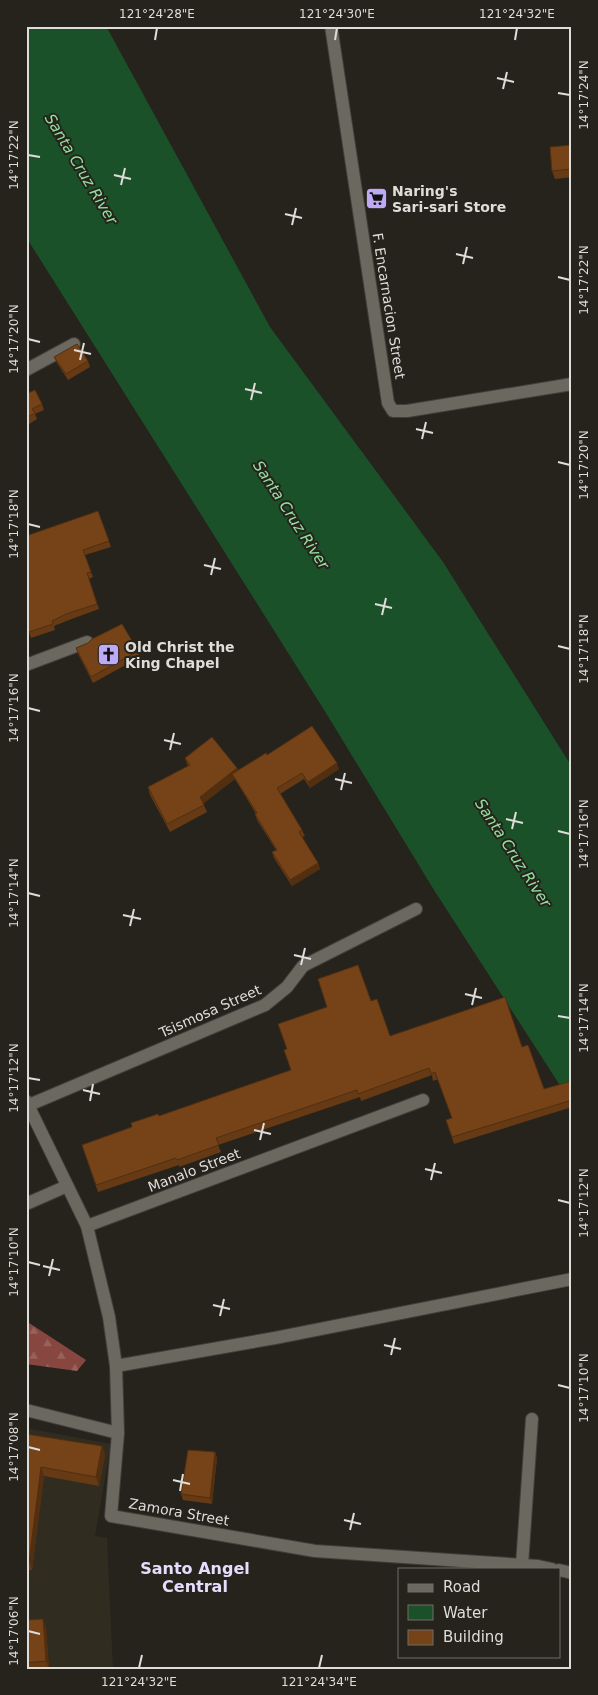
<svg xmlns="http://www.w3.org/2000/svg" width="598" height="1695" font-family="'DejaVu Sans',sans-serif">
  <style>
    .built { fill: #312c20 }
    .forest { fill: url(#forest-firs) }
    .water { fill: #1b5129 }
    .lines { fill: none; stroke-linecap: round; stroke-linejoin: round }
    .street-casing { stroke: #413f39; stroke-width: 14 }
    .street { stroke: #6b6860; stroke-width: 12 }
    .wall { fill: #653a14 }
    .shaded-wall { fill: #522f10 }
    .building { fill: #754317; stroke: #522f10 }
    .ticks { fill: none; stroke: #dfddd9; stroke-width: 2 }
    .labels { text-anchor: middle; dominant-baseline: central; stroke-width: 4; stroke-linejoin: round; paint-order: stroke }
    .poi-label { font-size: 14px; font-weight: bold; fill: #dfddd9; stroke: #26231d; text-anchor: start }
    .street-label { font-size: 14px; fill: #dfddd9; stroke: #26231d }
    .water-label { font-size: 15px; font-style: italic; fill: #93e1a0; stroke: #26231d }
    .quarter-label { font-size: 16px; font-weight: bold; fill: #e4ddfb; stroke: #26231d }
    .neatline { fill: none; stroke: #dfddd9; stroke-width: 2 }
    .ticks-label { font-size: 12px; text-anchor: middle; fill: #dfddd9 }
  </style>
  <defs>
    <pattern id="forest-firs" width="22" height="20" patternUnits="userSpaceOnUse" patternTransform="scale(1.25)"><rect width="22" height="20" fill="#874740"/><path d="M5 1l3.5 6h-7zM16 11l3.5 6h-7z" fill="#98615b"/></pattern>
  </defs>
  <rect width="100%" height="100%" fill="#26231d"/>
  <!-- built -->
  <path class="built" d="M26,1428l85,16 -16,92 12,2 6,131h-87z"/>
  <!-- forest -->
  <path class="forest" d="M26,1321l60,39 -9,11 -51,-7z"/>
  <!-- water -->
  <path class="water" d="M26,26h80l164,301 173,235 129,205v337l-138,-214 -108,-177 -300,-476z"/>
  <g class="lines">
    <defs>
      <g id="street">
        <path d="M331,26l57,377 5,8h14l165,-27"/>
        <path d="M26,370l48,-26"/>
        <path d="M26,665l61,-23"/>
        <path d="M26,1101l61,125 22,91 7,49 2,67 -7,83 204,35 223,15 14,3"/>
        <path d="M29,1105l236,-100 22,-18 16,-21 113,-57"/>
        <path d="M26,1204l41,-18"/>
        <path d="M87,1226l336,-126"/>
        <path d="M116,1366l159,-28 297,-59"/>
        <path d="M26,1410l92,23"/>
        <path d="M522,1565l10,-146"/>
        <path d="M559,1570l13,3"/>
      </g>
    </defs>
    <!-- street casing -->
    <use href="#street" class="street-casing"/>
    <!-- street -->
    <use href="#street" class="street"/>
  </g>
  <!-- wall -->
  <g class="wall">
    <path d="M572,145v32l-17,2 -3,-8z"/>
    <path d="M54,357l34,4 2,6 -22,13 -11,-17z"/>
    <path d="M26,394l16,10 2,6 -9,4 2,5 -11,7z"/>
    <path d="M98,511l13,36 -26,8 8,22 -4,2 10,30 -30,11 -15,6 1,4 -24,8 -5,-15z"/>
    <path d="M88,643l50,8 2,6 -47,26 -15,-29 -2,-6z"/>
    <path d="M267,755l72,14 -29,19 -6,-9 -24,15 22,36 3,6 -3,1 16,26 2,6 -28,17 -18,-28 -2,-6 4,-2 -19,-30 -2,-6h1l-21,-35 -32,24 4,9 -37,20 -20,-37 -2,-8 40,-21 -3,-8 52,10 1,2z"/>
    <path d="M371,1001l19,35 132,11 22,42 28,-8v26l-118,37 -8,-24 6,-2 -14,-39 -5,2 -1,-6 -71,26 -1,-4 -142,48 3,7 -42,15v-2l-81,27 -16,-47 50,-18 27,-11 132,-46 -4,-21z"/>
    <path d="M26,1434l76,12 3,9 -6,31 -55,-10 -12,94h-6z"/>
    <path d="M215,1452l2,6 -5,46 -29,-4 -2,-6z"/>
    <path d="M26,1620l20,8 3,41h-23z"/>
  </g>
  <!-- shaded-wall -->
  <g class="shaded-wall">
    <path d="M337,763l2,6 -29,19 -2,-6z"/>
    <path d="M237,768l2,7 -7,-1 3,5 -32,25 -3,-7z"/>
    <path d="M318,863l2,6 -28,17 -2,-6z"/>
    <path d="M102,1446l3,9 -6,31 -3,-9z"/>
    <path d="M215,1452l2,6 -5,46 -2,-6z"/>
    <path d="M41,1467l3,9 -12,94 -3,-8z"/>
    <path d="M43,1619l3,9 3,41 -3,-8z"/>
  </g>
  <!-- building -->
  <g class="building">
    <path d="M572,145v24l-20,2 -2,-24z"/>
    <path d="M77,344l11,17 -22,13 -12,-17z"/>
    <path d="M35,390l7,14 -10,5 3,4 -9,5v-24z"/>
    <path d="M98,511l11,30 -26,9 8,22 -4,1 10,31 -31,10 -14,7 1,3 -24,8 -3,-9v-87z"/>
    <path d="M122,624l16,27 -47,26 -15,-29 12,-5 4,-4z"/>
    <path d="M312,726l25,37 -29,19 -6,-9 -25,15 25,42 -3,2 19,31 -28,17 -18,-28 5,-2 -22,-36 2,-1 -25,-39 34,-21 1,2z"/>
    <path d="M212,737l25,31 -37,29 4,8 -37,19 -19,-37 42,-22 -5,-7z"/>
    <path d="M358,965l13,36 6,-2 13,37 115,-39 17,50 6,-2 16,44 28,-8v19l-120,37 -6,-17 6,-2 -17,-46 -4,2 -2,-6 -71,26 -1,-4 -141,48 3,7 -42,15 -1,-2 -80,27 -14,-40 50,-18 -1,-4 27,-9 1,2 132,-46 -7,-20 3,-1 -9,-25 49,-17 -9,-28z"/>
    <path d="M26,1434l76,12 -6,31 -55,-10 -12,95 -3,-1z"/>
    <path d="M188,1450l27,2 -5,46 -29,-4z"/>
    <path d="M43,1619l3,42 -20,2v-43z"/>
  </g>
  <!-- ticks -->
  <path class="ticks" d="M155,40l2,-12M335,40l2,-12M515,40l2,-12M497,78l17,4M503,89l4,-17M558,93l12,2M28,155l12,2M114,175l17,4M121,185l4,-17M285,214l17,4M292,225l4,-17M456,254l17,4M463,264l4,-17M558,277l12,3M28,339l12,3M74,350l17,4M80,360l4,-17M245,389l17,4M251,400l4,-17M416,429l17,4M422,439l4,-17M558,462l12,3M28,524l12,3M204,565l17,4M211,575l4,-17M375,604l17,4M382,615l4,-17M558,646l12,3M28,708l12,3M164,740l17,4M170,750l4,-17M335,779l17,4M341,790l4,-17M506,819l17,4M512,829l4,-17M558,831l12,3M28,893l12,3M123,915l18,4M130,926l4,-17M294,955l17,4M301,965l4,-17M465,994l17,4M472,1005l4,-17M558,1016l12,2M28,1078l12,2M83,1090l17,4M90,1101l3,-17M254,1130l17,4M260,1140l4,-17M425,1169l17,4M431,1180l4,-17M558,1200l12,3M28,1262l12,3M43,1266l17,4M49,1276l4,-17M213,1305l17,4M220,1316l4,-17M384,1345l17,4M391,1355l4,-17M558,1385l12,3M28,1447l12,3M173,1480l17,4M180,1491l3,-17M344,1520l17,4M350,1530l4,-17M28,1631l12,3M139,1668l3,-13M319,1668l3,-13"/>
  <!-- icons -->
  <defs>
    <symbol id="supermarket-square" viewBox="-11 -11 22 22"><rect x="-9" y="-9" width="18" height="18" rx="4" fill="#bea9f5" stroke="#26231d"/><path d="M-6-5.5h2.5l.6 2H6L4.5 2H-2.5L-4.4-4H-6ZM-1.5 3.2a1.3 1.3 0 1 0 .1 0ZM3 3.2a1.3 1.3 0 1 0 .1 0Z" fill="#111"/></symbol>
    <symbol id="church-square" viewBox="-11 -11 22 22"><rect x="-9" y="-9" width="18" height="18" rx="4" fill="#bea9f5" stroke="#26231d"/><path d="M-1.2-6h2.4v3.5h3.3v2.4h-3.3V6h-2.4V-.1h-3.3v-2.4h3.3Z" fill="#111"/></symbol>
  </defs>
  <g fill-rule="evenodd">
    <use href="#supermarket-square" x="364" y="186" width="25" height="25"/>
    <use href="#church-square" x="96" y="642" width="25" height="25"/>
  </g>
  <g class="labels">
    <!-- poi labels -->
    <g class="poi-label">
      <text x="392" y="191">Naring's<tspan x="392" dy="16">Sari-sari Store</tspan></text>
      <text x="125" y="647">Old Christ the<tspan x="125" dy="16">King Chapel</tspan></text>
    </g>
    <!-- street labels -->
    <g class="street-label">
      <text transform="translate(389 306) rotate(81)">F. Encarnacion Street</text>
      <text transform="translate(210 1011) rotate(-24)">Tsismosa Street</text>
      <text transform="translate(194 1170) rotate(-21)">Manalo Street</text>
      <text transform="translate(179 1512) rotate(10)">Zamora Street</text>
    </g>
    <!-- water labels -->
    <g class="water-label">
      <text transform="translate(81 169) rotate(59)">Santa Cruz River</text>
      <text transform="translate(291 515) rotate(57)">Santa Cruz River</text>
      <text transform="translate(513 853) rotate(57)">Santa Cruz River</text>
    </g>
    <!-- quarter labels -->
    <g class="quarter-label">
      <text x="195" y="1568">Santo Angel<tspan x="195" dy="18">Central</tspan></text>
    </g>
  </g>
  <!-- border -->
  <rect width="598" height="1695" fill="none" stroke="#26231d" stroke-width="55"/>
  <!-- legend -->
  <rect x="398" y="1568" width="162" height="90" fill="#26231d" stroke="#706d68"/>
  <rect x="408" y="1584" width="25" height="8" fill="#6b6860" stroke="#706d68"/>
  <text x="443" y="1592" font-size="15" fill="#dfddd9">Road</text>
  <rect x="408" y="1605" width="25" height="15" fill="#1b5129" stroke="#706d68"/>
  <text x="443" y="1618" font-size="15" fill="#dfddd9">Water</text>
  <rect x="408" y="1630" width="25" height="15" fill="#754317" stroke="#706d68"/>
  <text x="443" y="1642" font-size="15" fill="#dfddd9">Building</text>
  <rect x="28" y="28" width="542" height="1640" class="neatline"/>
  <g class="ticks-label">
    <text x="157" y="18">121°24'28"E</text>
    <text x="337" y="18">121°24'30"E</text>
    <text x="517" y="18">121°24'32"E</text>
    <text transform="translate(584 95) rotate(-90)" y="4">14°17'24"N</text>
    <text transform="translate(14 155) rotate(-90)" y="4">14°17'22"N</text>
    <text transform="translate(584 280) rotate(-90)" y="4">14°17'22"N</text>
    <text transform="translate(14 339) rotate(-90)" y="4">14°17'20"N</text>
    <text transform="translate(584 465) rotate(-90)" y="4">14°17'20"N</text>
    <text transform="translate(14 524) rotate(-90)" y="4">14°17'18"N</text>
    <text transform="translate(584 649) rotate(-90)" y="4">14°17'18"N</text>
    <text transform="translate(14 708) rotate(-90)" y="4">14°17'16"N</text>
    <text transform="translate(584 834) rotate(-90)" y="4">14°17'16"N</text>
    <text transform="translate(14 893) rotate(-90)" y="4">14°17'14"N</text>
    <text transform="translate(584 1018) rotate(-90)" y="4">14°17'14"N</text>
    <text transform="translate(14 1078) rotate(-90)" y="4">14°17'12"N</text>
    <text transform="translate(584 1203) rotate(-90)" y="4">14°17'12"N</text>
    <text transform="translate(14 1262) rotate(-90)" y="4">14°17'10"N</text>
    <text transform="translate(584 1388) rotate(-90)" y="4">14°17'10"N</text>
    <text transform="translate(14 1447) rotate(-90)" y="4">14°17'08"N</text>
    <text transform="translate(14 1631) rotate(-90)" y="4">14°17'06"N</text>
    <text x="139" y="1686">121°24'32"E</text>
    <text x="319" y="1686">121°24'34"E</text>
  </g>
</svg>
